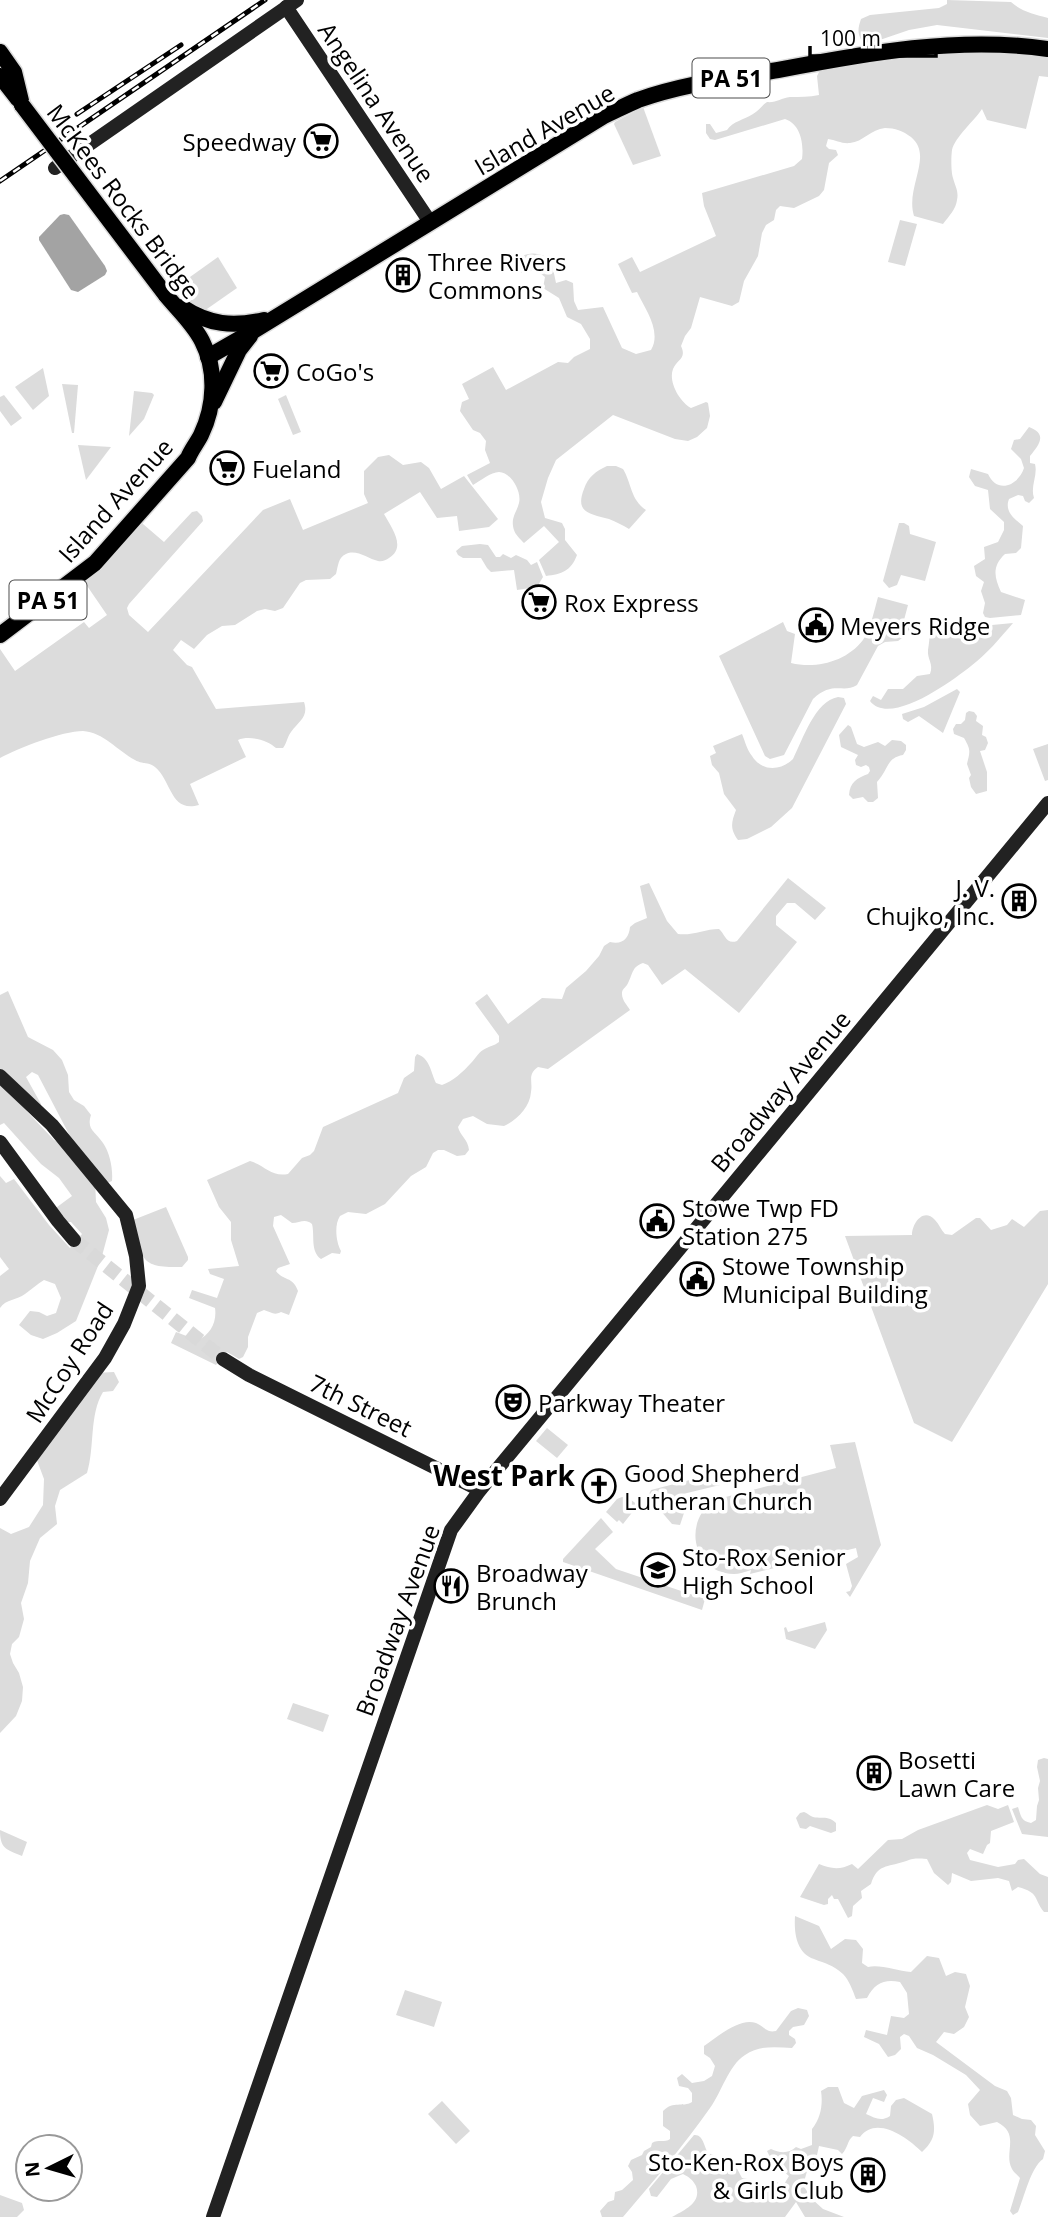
<svg xmlns="http://www.w3.org/2000/svg" width="1048" height="2217" font-family="'Open Sans',sans-serif">
  <style>
    .green { fill: #dcdcdc }
    .water { fill: #a3a3a3 }
    .lines { fill: none; stroke-linecap: round; stroke-linejoin: round }
    .secondary-tunnel { stroke: #d9d9d9; stroke-width: 14; stroke-dasharray: 14 7; stroke-linecap: butt }
    .primary-casing { stroke: #dbdbdb; stroke-width: 19 }
    .secondary { stroke: #222; stroke-width: 14 }
    .primary { stroke: #000; stroke-width: 16 }
    .rail-casing { stroke: #000; stroke-width: 5 }
    .rail { stroke: #fff; stroke-width: 2.5; stroke-dasharray: 8; stroke-linecap: butt }
    .primary-bridge-casing { stroke: #dbdbdb; stroke-width: 19; stroke-linecap: butt }
    .primary-bridge { stroke: #000; stroke-width: 16 }
    .labels { text-anchor: middle; dominant-baseline: central; stroke-width: 7; stroke-linejoin: round; paint-order: stroke }
    .shield { fill: #fff; stroke: #4c4c4c; stroke-width: 2 }
    .shield-label { font-size: 23px; font-weight: bold; fill: #000 }
    .street-label { font-size: 24px; fill: #000; stroke: #fff }
    .poi-label { font-size: 24px; fill: #000; stroke: #fff; text-anchor: start }
    .quarter-label { font-size: 28px; font-weight: bold; fill: #000; stroke: #fff }
  </style>
  <rect width="100%" height="100%" fill="#fff"/>
  <!-- green -->
  <g class="green">
    <path d="M947,0l64,2c11,10 23,12 37,16v20l-111,-13 -28,5 -38,13 -9,-2c-5,-8 -4,-13 -1,-22l9,-4 69,-7 8,-4z"/>
    <path d="M1019,48l29,5v24l-9,-1 -13,53 -39,-9 -5,-11c-8,12 -27,28 -30,41 -1,7 -1,22 1,28 2,8 6,13 4,22 -1,9 -8,16 -14,24l-29,-8c-9,-29 20,-60 -3,-79 -8,-6 -16,-9 -26,-9 -14,1 -22,14 -35,15 -8,1 -14,-3 -22,-4l-2,7 3,3 7,1 2,5 -9,8 -5,27 -5,6 -25,12 -14,-2 -4,4 -2,10 -8,5 -4,8 -4,23 -14,25 -5,21 -7,4 -32,-9 -9,31 -6,8 -4,10c6,13 -4,13 -8,23 -5,13 7,33 18,39l15,-6 2,1 2,13 -3,12 -10,9 -9,4 -13,-2 -62,-24 -57,45 -8,18 -7,24 4,16 17,5 3,6v11l12,15c-6,16 -15,19 -31,21l-7,-16 20,-18 -15,-16 -20,17c-4,-4 -9,-9 -10,-13 -4,-12 3,-18 5,-27 3,-11 -8,-31 -20,-31 -8,0 -19,9 -26,13l-6,-10 23,-12 -5,-13 1,-9 -6,-8 -7,-3 -13,-19 2,-9 7,-3 -7,-15 31,-17 13,23 52,-28 10,1 6,-6 16,-8v-10l-9,-15 -14,-7 -8,-19 -16,-10 2,-11 -9,-7 -16,3 -4,-5 3,-11c13,-6 20,-4 32,2l5,24 10,-3 7,3 1,18 4,9 25,-3 19,41 14,6 15,-4c11,-19 -6,-41 -14,-58l-5,1 -14,-29 14,-7 8,15 76,-36 -12,-30 -2,-13 92,-27 8,-7c2,-14 -1,-35 -17,-40l-70,21 -5,-1 -4,-6v-9h4l6,9 11,-3c6,-9 17,-10 26,-16 6,-3 8,-8 14,-12 9,1 14,-4 23,-5 10,0 19,0 29,-2l-2,-19 3,-6 110,-15z"/>
    <path d="M643,107l18,49 -28,9 -19,-41 1,-2z"/>
    <path d="M900,220l17,4 -12,42 -17,-4z"/>
    <path d="M218,257l19,31 -33,23 -15,-10 -13,-14z"/>
    <path d="M43,368l6,28 -16,14 -18,-23z"/>
    <path d="M62,384l16,1 -4,48h-2z"/>
    <path d="M134,391l18,2 2,2 -10,24 -15,17z"/>
    <path d="M4,395l18,23 -11,8 -11,-15v-14z"/>
    <path d="M286,395l15,37 -8,3 -15,-36z"/>
    <path d="M1029,427c19,7 10,18 1,29v7l5,1c3,12 -5,22 -1,34l-5,5 -4,-2 -2,-5 -5,-1 -9,4c-5,13 6,20 14,27l-2,22 -5,5 -11,1c-13,12 -11,23 -4,38l24,8 -4,15 -31,3 -5,-1 -2,-4 2,-10 -4,-12 3,-9 -8,-6 -2,-10 11,-7 -1,-12 14,-5 6,-12v-8l-14,-13 -2,-19 -13,-4 -6,-9 2,-8 17,5c9,20 30,12 36,-6l-3,-9 -10,-10 3,-9 6,-1z"/>
    <path d="M78,445l33,2 -25,33z"/>
    <path d="M389,455l14,10 18,-3 8,6 12,21 23,-13 34,43 -9,8 -30,4 -2,-15 -20,2 -17,-26 -36,22c7,13 23,33 5,44 -3,2 -7,4 -11,3 -10,-2 -21,-12 -32,-7 -8,3 -8,13 -10,20l-6,5 -24,1 -6,3 -17,25 -8,3 -10,-2 -8,2 -22,14 -13,1 -15,9 -13,14 -13,-9 -8,10 14,15 5,2 24,42 88,-7c5,15 -5,19 -13,30 -4,5 -4,11 -8,16h-7c-8,-8 -27,-13 -38,-8l8,17 -56,27 9,21c-29,8 -27,-24 -44,-38 -6,-5 -14,-3 -20,-7 -17,-9 -32,-28 -52,-29 -21,0 -64,17 -83,27v-109l15,22 69,-49 5,6 18,-13 -26,-38 55,-59 28,24 28,-30 5,-1 5,5 1,5 -74,83 -2,4 2,7 19,17 115,-122 27,-11 13,31 65,-27 -4,-9v-23l14,-14z"/>
    <path d="M607,466h9l7,3c9,15 7,30 23,41l-17,19c-6,-4 -13,-7 -20,-10 -17,-5 -35,-5 -25,-30 4,-12 12,-18 23,-23z"/>
    <path d="M899,523h5l5,3 1,8 26,8 -11,39 -24,-6 -4,10 -8,3 -6,-7z"/>
    <path d="M480,544l8,1 8,12h4l3,-3 8,4 5,-3 11,5 4,5 6,-3 6,15 -6,10 -20,3 -3,-20 -23,2 -4,-4 -6,-10h-18l-5,-3 -2,-4 6,-5z"/>
    <path d="M878,597l30,8 -4,15 10,3 -2,8 -14,10 -13,1 -7,4 -21,39c-14,9 -24,-5 -44,14l-29,56 -14,4 -5,-3 -46,-100 64,-34 4,9 8,3 -4,29c25,6 55,-1 72,-23 8,-12 11,-29 15,-43z"/>
    <path d="M1013,623c-13,15 -26,31 -42,43 -19,15 -81,61 -101,35l3,-5 8,4 7,-11h15l14,-13 13,-2c4,-10 -3,-15 -2,-24 1,-7 2,-12 1,-19z"/>
    <path d="M957,689l3,3 -17,41 -24,-17 -11,6 -5,-3 -1,-5 22,-7z"/>
    <path d="M838,697l6,1 2,6 -54,104 -21,19 -24,12 -9,1c-8,-11 -7,-17 -2,-30l-12,-16 -5,-21 -7,-8 -2,-9 6,-3 -3,-7 29,-12c3,7 5,16 10,22 10,16 29,15 41,3 10,-20 22,-58 45,-62z"/>
    <path d="M969,711l5,1 3,4 -1,5 7,5 -1,9 4,2 2,6 -3,7 -5,1 7,21v19l-11,3 -5,-7 -2,-9 2,-3 -4,-11c3,-13 4,-14 -3,-26l-10,-4 -1,-5 3,-5h5l4,-4 1,-7z"/>
    <path d="M848,725l3,2 6,17 7,3 14,-5 7,4 7,-6 9,1 5,4v5l-3,5c-17,3 -14,14 -26,27l1,16 -5,4h-5l-5,-5 -10,2 -4,-4c1,-13 8,-17 19,-21l2,-3 -1,-4 -3,-2 -5,2 -5,-2 -1,-5 3,-5 -17,-8 -2,-12z"/>
    <path d="M1048,744v36l-3,1 -12,-32z"/>
    <path d="M788,878l38,30 -11,12 -20,-17h-8l-11,13v9l21,17 -58,71 -54,-44 -23,16 -14,-20 -5,-2c-12,4 -10,12 -16,22 -3,4 -5,4 -5,9 0,6 5,11 8,16l-82,59 -10,-2c-11,8 -5,14 -7,25 -1,15 -14,28 -27,34l-17,-2 -14,-8 -10,3 -5,8c2,9 10,12 11,23l-4,5 -8,1 -13,-6h-6l-5,3 -7,14 -15,9 -26,28 -19,10 -18,-2 -8,4c-6,9 -4,26 1,35l-1,3 -8,-1 -11,6c-11,-8 -6,-23 -9,-35 -7,-6 -12,-1 -20,-1l-11,-8 -7,2 -1,9 17,38 -12,4 -2,3c7,10 17,5 22,20l-9,24 -8,-3c-7,4 -10,0 -17,-2l-7,3 -9,24v10l-5,10 -4,2 -12,-7 -11,13 -45,-22 5,-11 21,8c14,-5 20,-19 18,-32l-26,-10 3,-8 25,8 7,-19 -14,-5 -2,-5 31,-3 -8,-26v-18l-12,-15 -12,-27 43,-19c16,5 21,16 38,13l14,-16 8,-3 4,-4 9,-24 75,-34 6,-15 10,-7 1,-14 2,-3c13,4 14,19 19,29l6,2c11,-4 21,-13 29,-22 4,-4 7,-10 12,-13 6,-4 11,-4 16,-8v-6l-24,-33 12,-9 21,30 34,-26 20,1 4,-11 20,-17 13,-15 5,-10 6,-4c13,3 19,-4 20,-15l5,-4 12,-5 -7,-32 9,-3 18,38 11,13c14,2 27,-5 41,-5 6,5 7,16 18,12z"/>
    <path d="M8,991l20,46 25,13 9,10 6,15 1,17 5,8 10,6 7,9c-5,15 5,17 12,28 7,10 10,26 9,38l-7,3 -33,-44 -34,-65 -6,-3 -6,5 15,27 -1,7 -40,-35v-81z"/>
    <path d="M0,1083l54,57 20,12 21,28 1,22 10,16 3,12 -7,26 -26,65 -19,12 -14,6 -12,-4 -12,-10 11,-14 9,1 8,4 9,-3 5,-15 -6,-14 -11,-4c-7,4 -12,9 -19,14 -8,6 -19,5 -25,14v-32l9,-7 -9,-12v-81l6,7 8,-4 35,46 21,23 12,-14 -11,-12h-10l-8,-12 19,-14 -13,-18 -18,-14 -37,-41 -4,2z"/>
    <path d="M166,1207l22,50v3l-6,7c-44,1 -39,-8 -49,-47z"/>
    <path d="M1048,1210v74l-96,158 -38,-19 -69,-187 67,-1c0,-11 11,-28 23,-15 4,4 6,10 10,14l7,1 24,-17h4l11,12 16,-5 5,-6 12,8 16,-16z"/>
    <path d="M114,1372l5,10 -6,9 -10,1c-14,23 -8,55 -16,81l-27,17 -5,16 2,18 -17,14 -10,23 -2,22 -7,20 3,16 -5,18 -7,7 -2,10 3,9 6,10 4,14 -1,14 -6,15 -16,17v-205l11,6 18,-7 14,-22 1,-26 -9,-24 60,-82z"/>
    <path d="M547,1428l21,17 -11,13 -21,-17z"/>
    <path d="M855,1442l26,103 -31,52 -4,-5 4,-1 2,-5 -6,-22 12,-7 -2,-9 -106,26 1,-4c-6,2 -12,4 -17,4 -41,-1 -52,-51 -20,-74l122,-32 -6,-23z"/>
    <path d="M717,1473l3,12 -37,9 3,13 -6,18 -8,-1 -18,-21 -6,-3 3,-4 -2,-2 2,-4z"/>
    <path d="M622,1497h5l11,8 -15,19 -4,-4 -2,2 -11,-10 11,-13z"/>
    <path d="M601,1518l12,14 -18,17 21,20 89,30 -3,11 -139,-48v-3z"/>
    <path d="M825,1622l2,8 -12,19 -29,-10 -2,-11 2,-1 2,5z"/>
    <path d="M293,1703l36,12 -6,17 -36,-13z"/>
    <path d="M1044,1758l4,1v78l-26,-3 -10,-25 6,-2c3,9 3,14 13,16l5,-3 1,-14 2,-6 -1,-12 2,-7 -3,-14 1,-7z"/>
    <path d="M987,1805l11,4 10,-4 6,17 -23,9 -1,12 -3,2 -4,9 -13,-5 -3,4 3,7 28,7 17,-3 3,-4 6,-1 16,15 8,3v35h-4c-11,-14 -4,-19 -26,-25l-6,4 -3,-10 -11,-3 -27,3 -19,-8 -1,9 -3,3 -14,-12 -7,-14c-13,-1 -13,-1 -24,3 -15,5 -26,2 -32,22l-10,7 1,7 -9,8 -1,10 -4,2 -10,-19h-4l-2,-4 -4,4v5l-4,1 -24,-8 19,-33c12,5 21,6 33,0l6,5 30,-29 14,-1 16,-9z"/>
    <path d="M804,1812c3,1 6,4 9,5 9,2 15,-2 23,6v8l-5,2 -21,-7 -4,3 -6,-1 -4,-10 4,-5z"/>
    <path d="M0,1830l27,12 -5,14c-16,-7 -22,-7 -22,-26z"/>
    <path d="M795,1916l24,10 12,23 14,-10 11,1 7,9 -1,14 6,4c12,-3 29,4 43,5l16,-16 12,2 7,18 9,-4 11,2 4,12 -5,21 4,10 -5,10 -10,7 -10,-2 -8,10 59,44 12,5 4,7 2,17 9,4 9,1 5,6 -1,9 10,16 -2,8c-12,8 -19,39 -25,53l-5,3 -3,-4 10,-33c-2,-3 -6,-5 -8,-9 -9,-16 9,-35 -15,-47l-17,4 -10,-11 -2,-11 12,-14 -14,-15 -33,-20 -16,-7 -8,-12 -5,-2 -4,3 1,12 -6,6 -7,2 -9,-13 -15,-7 2,-7 21,5 4,-19 13,2 5,-4 -2,-21 -7,-11c-16,-3 -25,1 -33,16l-11,1c-3,-8 -7,-19 -13,-25 -11,-10 -17,-10 -29,-15 -18,-6 -20,-27 -19,-43z"/>
    <path d="M405,1990l37,12 -8,25 -38,-12z"/>
    <path d="M798,2008l9,2 2,6 -5,9 -11,2 -4,4v4l6,4 1,4 -4,5c-16,-1 -33,-3 -47,7 -17,11 -23,37 -35,53 -27,38 -57,74 -87,109h-21l-2,-6 8,-9 6,-2 1,-8 7,-2 11,-10 -1,-8 -4,-6 3,-6 11,-5 2,-4 7,-4 1,-4c6,-4 13,0 18,-4v-8l-7,-5v-15c11,-11 19,-3 29,-9v-9l-4,-5 -9,-2 -2,-8 5,-4 10,9 12,-2 8,-5 3,-10 -5,-8 -6,-4v-8c13,-9 36,-29 52,-23 9,4 10,10 20,8l15,-20z"/>
    <path d="M828,2087h10l6,16 10,5 8,-12 22,-6 3,5 -3,7 -11,-4 -7,16c9,4 15,8 24,2l1,-10 5,-6 8,-2 28,16c4,17 3,26 -10,38 -15,-15 -46,-37 -62,-15l-7,-1c-6,5 -5,12 -11,18l-4,-4 -19,-4 -4,18 -7,4 -5,17 9,14 11,10 21,8h-39l-9,-15 -11,15h-113c12,-7 30,-14 24,-31 -3,-6 -7,-9 -13,-12l-12,5 -14,18 -6,-1 -2,-7 45,-54c9,-1 10,11 14,18l16,6 9,2 9,17 6,1 14,14 6,-1 5,-9 4,-1 6,4 6,-10 -16,-13 -6,-12 4,-2c8,4 18,5 25,-2l5,2 11,-4v-16c9,-11 11,-25 9,-38z"/>
    <path d="M442,2101l28,30 -14,13 -28,-30z"/>
    <path d="M0,2195l22,8 2,7 -7,7h-17z"/>
  </g>
  <!-- water -->
  <path class="water" d="M64,214l5,1 36,51 2,5 -2,4 -27,17 -7,-2 -32,-50v-3l21,-22z"/>
  <g class="lines">
    <!-- secondary-tunnel -->
    <path class="secondary-tunnel" d="M74,1240l149,119"/>
    <defs>
      <g id="primary">
        <path d="M0,52l14,20 8,33"/>
        <path d="M0,76l18,23"/>
        <path d="M182,307c27,18 51,20 82,13"/>
        <path d="M208,357l47,-27 349,-214c11,-5 22,-11 34,-16 45,-16 94,-22 140,-30 89,-17 180,-34 270,-21"/>
        <path d="M214,402l25,-52 11,-14"/>
        <path d="M0,635l95,-72 93,-105c3,-8 9,-15 13,-23 14,-29 16,-65 1,-94 -9,-18 -25,-32 -37,-47"/>
      </g>
    </defs>
    <!-- primary casing -->
    <use href="#primary" class="primary-casing"/>
    <!-- secondary -->
    <g class="secondary">
      <path d="M286,7l144,215"/>
      <path d="M55,168l242,-168"/>
      <path d="M0,1076l52,49 74,90 10,41 3,30 -15,38 -19,34 -105,141"/>
      <path d="M0,1142l58,79 16,19"/>
      <path d="M223,1359l26,16 231,115"/>
      <path d="M213,2217l238,-687 29,-40 568,-687"/>
    </g>
    <!-- primary -->
    <use href="#primary" class="primary"/>
    <defs>
      <g id="rail">
        <path d="M77,114l104,-69"/>
        <path d="M0,181l265,-181"/>
      </g>
    </defs>
    <!-- rail casing -->
    <use href="#rail" class="rail-casing"/>
    <!-- rail -->
    <use href="#rail" class="rail"/>
    <defs>
      <path id="primary-bridge" d="M22,105l143,189"/>
    </defs>
    <!-- primary-bridge casing -->
    <use href="#primary-bridge" class="primary-bridge-casing"/>
    <!-- primary-bridge -->
    <use href="#primary-bridge" class="primary-bridge"/>
  </g>
  <!-- icons -->
  <defs>
    <symbol id="supermarket-ring" viewBox="-11 -11 22 22"><circle r="9.5" fill="#fff" stroke="#000" stroke-width="1.5"/><path d="M-6-5.5h2.5l.6 2H6L4.5 2H-2.5L-4.4-4H-6ZM-1.5 3.2a1.3 1.3 0 1 0 .1 0ZM3 3.2a1.3 1.3 0 1 0 .1 0Z" fill="#000"/></symbol>
    <symbol id="building-ring" viewBox="-11 -11 22 22"><circle r="9.5" fill="#fff" stroke="#000" stroke-width="1.5"/><path d="M-4-6H4V6H1V3H-1V6H-4ZM-2.5-4.3h1.7v1.8h-1.7ZM.8-4.3h1.7v1.8H.8ZM-2.5-1h1.7V.8h-1.7ZM.8-1h1.7V.8H.8Z" fill="#000"/></symbol>
    <symbol id="civic-ring" viewBox="-11 -11 22 22"><circle r="9.5" fill="#fff" stroke="#000" stroke-width="1.5"/><path d="M-.6-6.5H3V-4.5H.6V-3L4-1V1h2V6H-6V1h2V-1L-.6-3ZM-1.2 2.5V6h2.4V2.5Z" fill="#000"/></symbol>
    <symbol id="theatre-ring" viewBox="-11 -11 22 22"><circle r="9.5" fill="#fff" stroke="#000" stroke-width="1.5"/><path d="M-5-5.5Q0-4 5-5.5V0Q5 5 0 6Q-5 5-5 0ZM-3.3-2.5H-1v1.5H-3.3ZM1-2.5H3.3v1.5H1ZM-2.8 1Q0 5.5 2.8 1Z" fill="#000"/></symbol>
    <symbol id="church-ring" viewBox="-11 -11 22 22"><circle r="9.5" fill="#fff" stroke="#000" stroke-width="1.5"/><path d="M-1.2-6h2.4v3.5h3.3v2.4h-3.3V6h-2.4V-.1h-3.3v-2.4h3.3Z" fill="#000"/></symbol>
    <symbol id="school-ring" viewBox="-11 -11 22 22"><circle r="9.5" fill="#fff" stroke="#000" stroke-width="1.5"/><path d="M0-5L7-2L0 1L-7-2ZM-4 1L0 2.5L4 1V4Q0 6-4 4Z" fill="#000"/></symbol>
    <symbol id="restaurant-ring" viewBox="-11 -11 22 22"><circle r="9.5" fill="#fff" stroke="#000" stroke-width="1.5"/><path d="M-5-6h1v4h1v-4h1v4h1v-4h1v5L-1.5 .5V6h-2V.5L-5-1ZM5-6V6H3V1.5H1.5Q1.5-4 5-6Z" fill="#000"/></symbol>
  </defs>
  <g fill-rule="evenodd">
    <use href="#supermarket-ring" x="302" y="122" width="38" height="38"/>
    <use href="#building-ring" x="384" y="256" width="38" height="38"/>
    <use href="#supermarket-ring" x="252" y="352" width="38" height="38"/>
    <use href="#supermarket-ring" x="208" y="449" width="38" height="38"/>
    <use href="#supermarket-ring" x="520" y="583" width="38" height="38"/>
    <use href="#civic-ring" x="797" y="606" width="38" height="38"/>
    <use href="#building-ring" x="1000" y="882" width="38" height="38"/>
    <use href="#civic-ring" x="638" y="1202" width="38" height="38"/>
    <use href="#civic-ring" x="678" y="1260" width="38" height="38"/>
    <use href="#theatre-ring" x="494" y="1383" width="38" height="38"/>
    <use href="#church-ring" x="580" y="1467" width="38" height="38"/>
    <use href="#school-ring" x="639" y="1551" width="38" height="38"/>
    <use href="#restaurant-ring" x="432" y="1567" width="38" height="38"/>
    <use href="#building-ring" x="855" y="1754" width="38" height="38"/>
    <use href="#building-ring" x="849" y="2156" width="38" height="38"/>
  </g>
  <g class="labels">
    <!-- shield labels -->
    <g class="shield">
      <rect x="692.5" y="58.5" width="77" height="39" rx="5"/>
      <rect x="9.5" y="580.5" width="77" height="39" rx="5"/>
    </g>
    <g class="shield-label">
      <text x="731" y="78">PA 51</text>
      <text x="48" y="600">PA 51</text>
    </g>
    <!-- street labels -->
    <g class="street-label">
      <text transform="translate(377 102) rotate(56)">Angelina Avenue</text>
      <text transform="translate(544 129) rotate(-30)">Island Avenue</text>
      <text transform="translate(124 201) rotate(53)">McKees Rocks Bridge</text>
      <text transform="translate(115 500) rotate(-48)">Island Avenue</text>
      <text transform="translate(780 1091) rotate(-50)">Broadway Avenue</text>
      <text transform="translate(69 1362) rotate(-57)">McCoy Road</text>
      <text transform="translate(361 1405) rotate(26)">7th Street</text>
      <text transform="translate(397 1620) rotate(-70)">Broadway Avenue</text>
    </g>
    <!-- poi labels -->
    <g class="poi-label">
      <text x="296" y="141" text-anchor="end">Speedway</text>
      <text x="428" y="261">Three Rivers<tspan x="428" dy="28">Commons</tspan></text>
      <text x="296" y="371">CoGo's</text>
      <text x="252" y="468">Fueland</text>
      <text x="564" y="602">Rox Express</text>
      <text x="840" y="625">Meyers Ridge</text>
      <text x="995" y="887" text-anchor="end">J. V.<tspan x="995" dy="28">Chujko, Inc.</tspan></text>
      <text x="682" y="1207">Stowe Twp FD<tspan x="682" dy="28">Station 275</tspan></text>
      <text x="722" y="1265">Stowe Township<tspan x="722" dy="28">Municipal Building</tspan></text>
      <text x="538" y="1402">Parkway Theater</text>
      <text x="624" y="1472">Good Shepherd<tspan x="624" dy="28">Lutheran Church</tspan></text>
      <text x="682" y="1556">Sto-Rox Senior<tspan x="682" dy="28">High School</tspan></text>
      <text x="476" y="1572">Broadway<tspan x="476" dy="28">Brunch</tspan></text>
      <text x="898" y="1759">Bosetti<tspan x="898" dy="28">Lawn Care</tspan></text>
      <text x="844" y="2161" text-anchor="end">Sto-Ken-Rox Boys<tspan x="844" dy="28">&amp; Girls Club</tspan></text>
    </g>
    <!-- quarter labels -->
    <g class="quarter-label">
      <text x="504" y="1475">West Park</text>
    </g>
  </g>
  <!-- north arrow -->
  <g transform="translate(49 2168) rotate(265)"><circle r="33" fill="#ffffff" stroke="#999999" stroke-width="2"/>
  <path d="M0-5L12 26L0 18L-12 26Z" fill="#000000"/>
  <text y="-10" font-size="19" font-weight="bold" text-anchor="middle" fill="#000000">N</text>
  </g>
  <!-- scale -->
  <path d="M810 46v10h126v-10" fill="none" stroke="#000000" stroke-width="3.5"/>
  <text x="820" y="46" font-size="21" fill="#000000" stroke="#ffffff" stroke-width="5" paint-order="stroke">100 m</text>
</svg>
